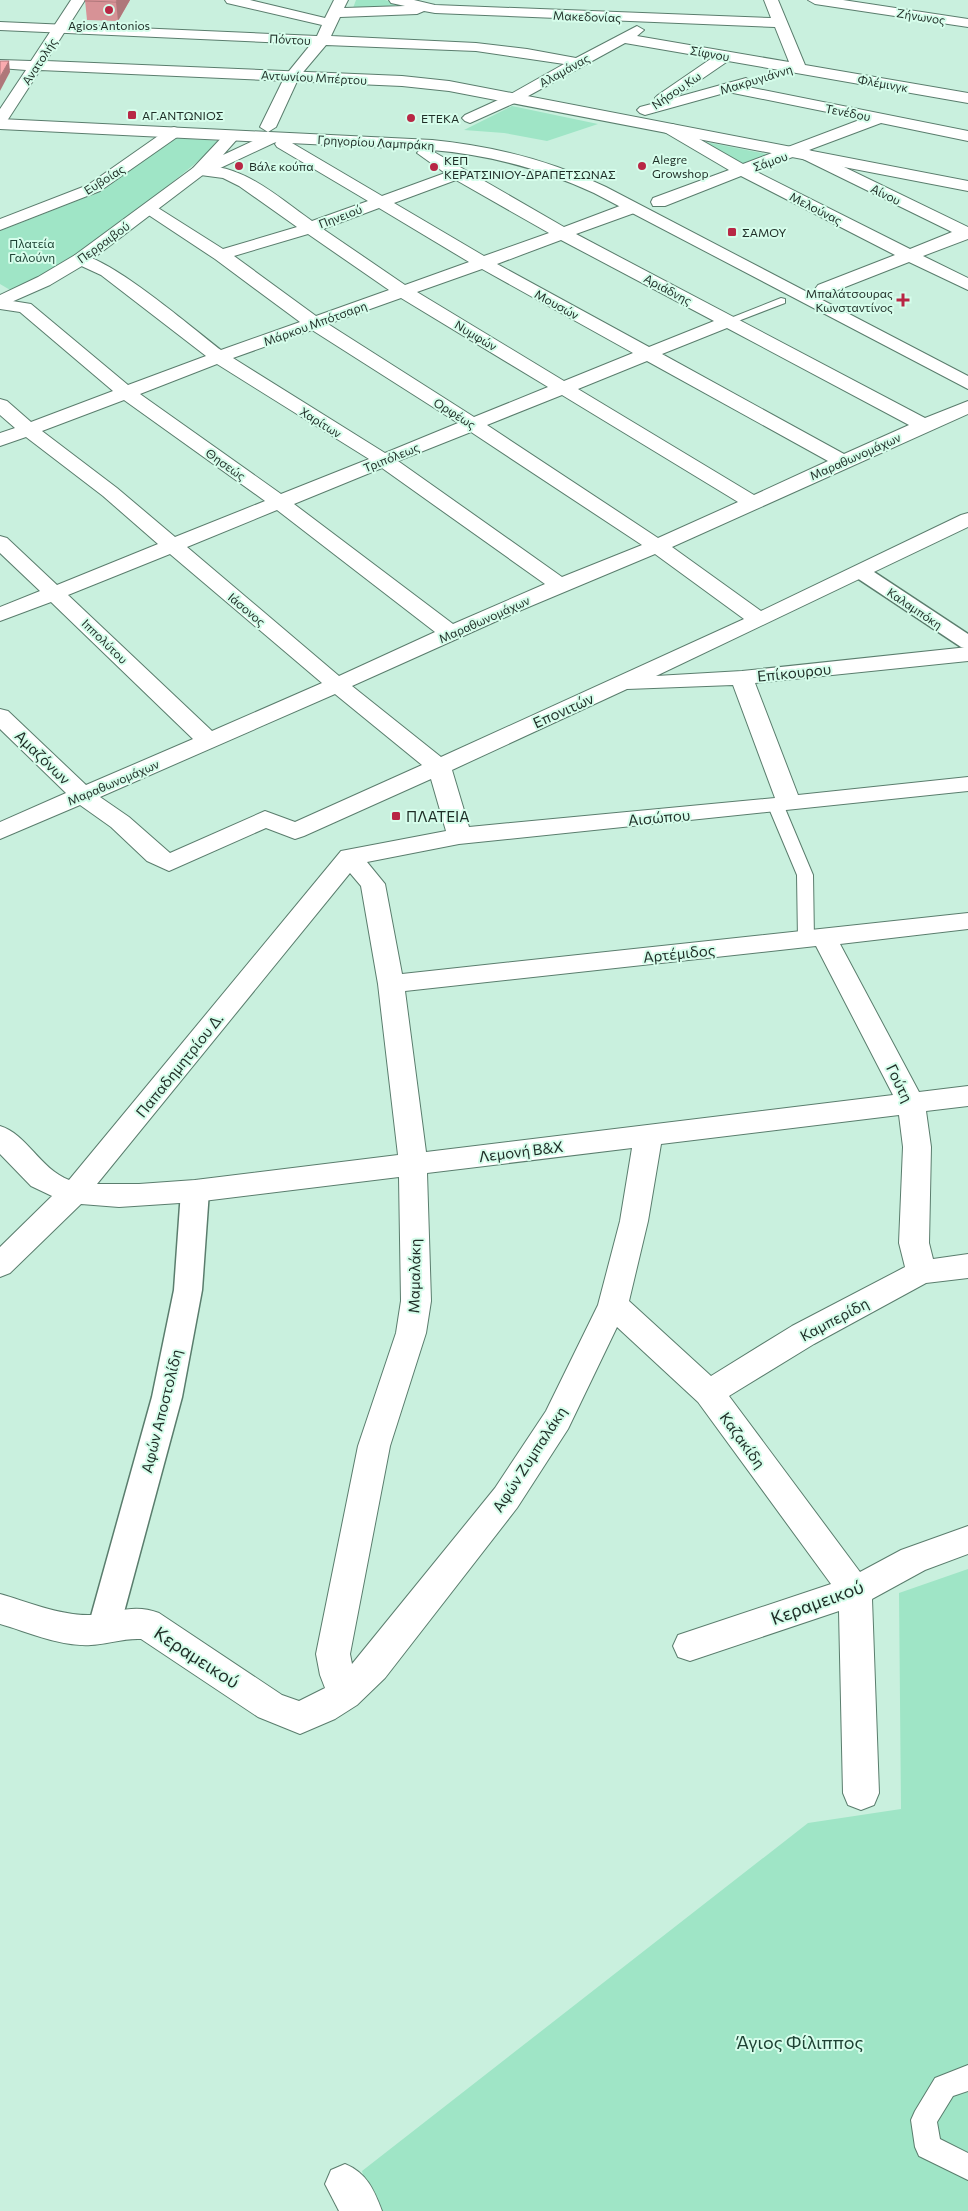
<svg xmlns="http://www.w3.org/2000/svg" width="968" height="2211" font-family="Commissioner,sans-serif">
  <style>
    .green { fill: #9fe5c6 }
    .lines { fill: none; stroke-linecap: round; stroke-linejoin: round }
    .service-casing { stroke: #5a7d6d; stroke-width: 2 }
    .pedestrian-casing { stroke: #5a7d6d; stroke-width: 3 }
    .minor-casing { stroke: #5a7d6d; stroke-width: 2 }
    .tertiary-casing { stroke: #5a7d6d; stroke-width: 2 }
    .secondary-casing { stroke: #5a7d6d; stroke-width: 2 }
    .service { fill: #fff; fill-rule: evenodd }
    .pedestrian { fill: #fff; fill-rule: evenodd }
    .minor { fill: #fff; fill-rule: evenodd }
    .tertiary { fill: #fff; fill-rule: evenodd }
    .secondary { fill: #fff; fill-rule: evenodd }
    .wall { fill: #d79296 }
    .shaded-wall { fill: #af777a }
    .building { fill: #faaaaf; stroke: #af777a }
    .poi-dot { fill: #b82745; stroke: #d6fdeb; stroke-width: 2 }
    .labels { text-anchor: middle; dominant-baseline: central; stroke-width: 4; stroke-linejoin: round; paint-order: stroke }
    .far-street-label { font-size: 12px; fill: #1e2d26; stroke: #d6fdeb }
    .far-poi-label { font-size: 12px; fill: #1e2d26; stroke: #d6fdeb; text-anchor: start }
    .far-park-label { font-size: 12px; fill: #1e4234; stroke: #d6fdeb }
    .street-label { font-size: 15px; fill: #1e2d26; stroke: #d6fdeb }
    .poi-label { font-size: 15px; fill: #1e2d26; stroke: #d6fdeb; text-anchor: start }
    .near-street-label { font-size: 18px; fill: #1e2d26; stroke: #d6fdeb }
    .near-park-label { font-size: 18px; fill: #1e4234; stroke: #d6fdeb }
  </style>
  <rect width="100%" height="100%" fill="#c9f0de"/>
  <!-- green -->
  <g class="green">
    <path d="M356,0h29l25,6 -57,2z"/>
    <path d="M512,106l86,18 -51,17 -43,-8 -40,-3z"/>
    <path d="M173,138l49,3c-65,55 -133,108 -205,153l-17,-10v-53l97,-38z"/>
    <path d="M691,139l80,16 -31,10z"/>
    <path d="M968,1569v642h-596l-10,-40 446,-348 93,-14 -2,-216z"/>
  </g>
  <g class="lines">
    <defs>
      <g id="service">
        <path d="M781,298l4,1v4l-52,20 -4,1 -6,-3z"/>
        <path d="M776,801l8,5 29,69 1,65 -2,4h-12l-2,-4 -1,-65 -29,-69z"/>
        <path d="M968,2065v26l-15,5 -16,26 3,17 28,14v27l-49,-24 -4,-9 -4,-27 4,-9 20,-33z"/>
      </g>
      <g id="pedestrian">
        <path d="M861,566l7,2 100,66v15l-7,-2 -107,-71 -3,-4 3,-4z"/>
        <path d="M195,1181l10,3 4,7 -7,99 -20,107 -62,230 -5,10 -11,5 -11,-5 -5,-10 64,-230 22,-107 7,-99 4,-7z"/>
      </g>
      <g id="minor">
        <path d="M225,0h25l75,18 9,-18h14l-4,8 61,-2 -14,-3 -2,-3h25l21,5 336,13 -7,-18h14l27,65 163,28v10l-240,-42 -54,37 72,-20 8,5 -6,4 220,44v10l-87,-18 -72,27 159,77v12l-45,17 45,22v12l-59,-28 -79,31h-12l-3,-4 3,-4 77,-30 -154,-79 -76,30h-12l-2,-4 2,-4 76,-28 -68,-40 -2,-3 2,-3h12l70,40 119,-45 -134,-27 -83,23 -5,-2 -3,-3 3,-3 19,-5 -4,-4 3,-3 54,-37 -87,-15 -106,58 -49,22 -5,-2 -3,-3 3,-3 44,-20 55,-31 -88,-13 -150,-6 -27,32 -23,50 -8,5 -8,-5 25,-51 26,-32 -311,-14v-8l317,14 5,-11 -95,-22zM424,11l11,2 340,14 14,35 -152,-26 7,-6 -7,-4 -61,32 -49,-9 -51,-6 -145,-7 9,-19 77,-3zM798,155l1,2 153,75 -42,17 -155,-78z"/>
        <path d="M808,0h35l125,19v8l-153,-23z"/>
        <path d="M174,127l6,2 2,3 -2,3 -80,56 -100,39v-11l88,-34 80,-56z"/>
        <path d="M287,133l8,5 -3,5 90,53 63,-23 -28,-20 9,-11 6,-2 8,5 -6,7 130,75 61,-23h12l2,4 -2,4 -61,22 349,184 43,-17v13l-296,133 89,64 200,-96 7,-2v14l-312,149 86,-5 226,-24v14l-213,22 43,112 170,-18v14l-509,53 -92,18 18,22 17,90 566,-61v16l-128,15 79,148 49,-6v20l-42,5 5,36 -2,96 4,16 35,-5v24l-42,5 -112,61 -85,52 131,176 41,-22 67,-24v28l-43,16 -53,29 7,194 -5,12 -13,5 -13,-5 -5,-12 -4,-182 -149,50 -12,-4 -5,-11 5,-11 153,-51 -133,-182 -81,-75 -49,102 -51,79 -132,170 -28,27 -22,14 -35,15 -42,-17 -117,-78c-17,-1 -33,5 -50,6 -30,2 -63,-13 -91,-21v-30c28,8 61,22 91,21 26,-1 41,-12 68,-2l123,82 17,6 26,-13 -5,-13 -4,-21 42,-208 38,-113 5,-32 -2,-124 -204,25 -76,5 -38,-3 -71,69 -10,4v-30l52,-51 -21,-10 -31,-32v-28c27,8 39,42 69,54l272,-329 105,-20 -15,-52 -127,57 -9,3 -29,-11 -97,43 -22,-10 -36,-34 -31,-22 -80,34v-17l66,-29 -66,-64v-20l8,2 78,74 107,-46 -142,-137 -51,19v-14l40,-16 -40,-38v-17l7,2 50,47 101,-41 -55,-48 -77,-59 -26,9v-13l15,-5 -15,-13v-16l7,2 24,21 82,-31 -93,-79 -20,-3v-10l31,5 97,81 78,-29 -105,-81 -26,-12 -3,-4 3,-4c26,-6 121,76 146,95l79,-28 -85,-63 -74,-49 2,-4h12l68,43 74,-22 -58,-41 -16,-8 -30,-4 -2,-3 2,-3c43,-11 87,31 119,53l56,-20 -91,-54 -2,-3 6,-9zM456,180l93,53 -65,23 -90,-53zM379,208l90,54 -64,23 -82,-56zM308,234l81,56 -73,26 -82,-60zM561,240l153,81 -65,26 -152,-83zM482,269l151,84 -69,28 -147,-89zM401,298l147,89 -74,30 -146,-93zM727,328l182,97 -65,29 -182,-100zM312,330l146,93 -73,30 -152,-95zM647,361l181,100 -74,34 -176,-106zM217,364l152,95 -88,35 -141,-100zM562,395l176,107 -80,36 -171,-113zM124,400l141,101 -90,36 -58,-49 -75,-57zM471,432l171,113 -80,32 -164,-116zM382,468l163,116 -92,40 -159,-120zM277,510l158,122 -96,44 -152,-129zM170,554l152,129 -110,48 -144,-136zM655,554l89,65 -303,138 -89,-71 167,-75zM733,685l42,113 -306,29 -17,-57 175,-81zM335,694l87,71 -127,57 -30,-11 -95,42 -41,-36 -29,-20zM350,873l11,13 17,98 20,171 -203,25 -56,4h-42zM816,946l77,149 -467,57 -21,-161zM899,1115l4,32 -4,96 6,24 -113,59 -81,50 -82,-75 19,-80 13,-77zM632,1148l-12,73 -22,84 -52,106 -51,77 -143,176 -2,-10 40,-208 36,-113 5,-32 -4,-128z"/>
        <path d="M345,2164c22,9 29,26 37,47h-43l-14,-27 6,-14z"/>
      </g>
      <g id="tertiary">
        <path d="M71,0h14l-39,61 356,15 47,5 519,100v10l-519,-100 -47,-5 -362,-16 -35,54 -5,2v-17l26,-39 -26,-2v-8l31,1z"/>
        <path d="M231,132l8,5 -16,18 45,-21h12l2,3 -2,3 -64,30 -8,1 -121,92 -37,22 -50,22v-12l38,-18 37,-22 118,-87 32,-34z"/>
      </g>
      <path id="secondary" d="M0,119l432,21c61,6 118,20 174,47l362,189v13l-374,-196c-52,-24 -104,-38 -162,-43l-432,-21z"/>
    </defs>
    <!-- service casing -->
    <use href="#service" class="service-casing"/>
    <!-- pedestrian casing -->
    <use href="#pedestrian" class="pedestrian-casing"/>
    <!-- minor casing -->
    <use href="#minor" class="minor-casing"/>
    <!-- tertiary casing -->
    <use href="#tertiary" class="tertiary-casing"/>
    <!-- secondary casing -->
    <use href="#secondary" class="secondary-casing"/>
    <!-- service -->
    <use href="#service" class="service"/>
    <!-- pedestrian -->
    <use href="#pedestrian" class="pedestrian"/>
    <!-- minor -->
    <use href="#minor" class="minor"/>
    <!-- tertiary -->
    <use href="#tertiary" class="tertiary"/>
    <!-- secondary -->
    <use href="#secondary" class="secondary"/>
  </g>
  <!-- wall -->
  <path class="wall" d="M85,0h45l-12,21 -31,-1z"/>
  <!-- shaded-wall -->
  <g class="shaded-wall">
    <path d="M117,0h13l-12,21 -2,-19z"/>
    <path d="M9,61l1,11 -10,19v-14z"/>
  </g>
  <!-- building -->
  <g class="building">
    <path d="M85,0h32l-1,2 -31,-1z"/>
    <path d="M0,61h9l-9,16z"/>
  </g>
  <!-- markers -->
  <g class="poi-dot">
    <circle cx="109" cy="10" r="5"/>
    <rect x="127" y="110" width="10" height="10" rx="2.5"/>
    <circle cx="411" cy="118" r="5"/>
    <circle cx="239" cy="166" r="5"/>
    <circle cx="642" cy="166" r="5"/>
    <circle cx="434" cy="167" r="5"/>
    <rect x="727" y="227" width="10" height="10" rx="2.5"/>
    <path d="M900.5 292.5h5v5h5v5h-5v5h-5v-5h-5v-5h5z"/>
    <rect x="391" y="811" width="10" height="10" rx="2.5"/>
  </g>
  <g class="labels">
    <!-- far-street labels -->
    <g class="far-street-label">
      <text transform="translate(587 16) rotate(2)">Μακεδονίας</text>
      <text transform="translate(921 16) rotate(9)">Ζήνωνος</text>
      <text transform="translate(290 39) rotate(3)">Πόντου</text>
      <text transform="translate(710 53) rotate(10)">Σίφνου</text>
      <text transform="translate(39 61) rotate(-57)">Ανατολής</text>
      <text transform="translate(564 70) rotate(-29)">Αλαμάνας</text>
      <text transform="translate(314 77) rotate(3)">Αντωνίου Μπέρτου</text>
      <text transform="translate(756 79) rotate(-17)">Μακρυγιάννη</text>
      <text transform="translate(883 83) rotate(10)">Φλέμινγκ</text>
      <text transform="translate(676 90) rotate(-34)">Νήσου Κω</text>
      <text transform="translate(848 112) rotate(11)">Τενέδου</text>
      <text transform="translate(376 142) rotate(3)">Γρηγορίου Λαμπράκη</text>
      <text transform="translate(770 161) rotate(-20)">Σάμου</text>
      <text transform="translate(104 179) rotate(-32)">Ευβοίας</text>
      <text transform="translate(886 194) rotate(26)">Αίνου</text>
      <text transform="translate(816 208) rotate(27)">Μελούνας</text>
      <text transform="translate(340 216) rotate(-21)">Πηνειού</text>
      <text transform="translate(103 242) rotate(-36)">Περραιβού</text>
      <text transform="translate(668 289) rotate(28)">Αριάδνης</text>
      <text transform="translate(557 304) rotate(29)">Μουσών</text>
      <text transform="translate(315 323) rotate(-20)">Μάρκου Μπότσαρη</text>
      <text transform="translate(476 335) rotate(31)">Νυμφών</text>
      <text transform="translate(455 413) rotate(32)">Ορφέως</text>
      <text transform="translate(321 422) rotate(32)">Χαρίτων</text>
      <text transform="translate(855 456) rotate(-24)">Μαραθωνομάχων</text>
      <text transform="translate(391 457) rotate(-22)">Τριπόλεως</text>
      <text transform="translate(226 464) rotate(35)">Θησεώς</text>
      <text transform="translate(915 608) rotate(34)">Καλαμπόκη</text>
      <text transform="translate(247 609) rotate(40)">Ιάσονος</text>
      <text transform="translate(484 619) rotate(-24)">Μαραθωνομάχων</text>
      <text transform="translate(105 641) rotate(44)">Ιππολύτου</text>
      <text transform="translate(113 782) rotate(-23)">Μαραθωνομάχων</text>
    </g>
    <!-- far-poi labels -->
    <g class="far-poi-label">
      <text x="109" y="25" text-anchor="middle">Agios Antonios</text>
      <text x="142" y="115">ΑΓ.ΑΝΤΩΝΙΟΣ</text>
      <text x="421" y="118">ΕΤΕΚΑ</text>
      <text x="652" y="159">Alegre<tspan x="652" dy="14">Growshop</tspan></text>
      <text x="444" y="160">ΚΕΠ<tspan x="444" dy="14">ΚΕΡΑΤΣΙΝΙΟΥ-ΔΡΑΠΕΤΣΩΝΑΣ</tspan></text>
      <text x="249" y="166">Βάλε κούπα</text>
      <text x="742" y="232">ΣΑΜΟΥ</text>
      <text x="893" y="293" text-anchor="end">Μπαλάτσουρας<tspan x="893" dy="14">Κωνσταντίνος</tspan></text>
    </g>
    <!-- far-park labels -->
    <g class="far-park-label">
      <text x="32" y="243">Πλατεία<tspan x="32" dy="14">Γαλούνη</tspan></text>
    </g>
    <!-- street labels -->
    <g class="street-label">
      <text transform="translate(794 672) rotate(-6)">Επίκουρου</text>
      <text transform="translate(563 710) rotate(-24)">Επονιτών</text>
      <text transform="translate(43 757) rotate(44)">Αμαζόνων</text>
      <text transform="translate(659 817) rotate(-5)">Αισώπου</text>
      <text transform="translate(679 953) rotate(-6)">Αρτέμιδος</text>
      <text transform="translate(179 1065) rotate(-51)">Παπαδημητρίου Δ.</text>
      <text transform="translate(900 1083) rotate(64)">Γούτη</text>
      <text transform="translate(521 1151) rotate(-7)">Λεμονή Β&amp;Χ</text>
      <text transform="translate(414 1276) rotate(-89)">Μαμαλάκη</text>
      <text transform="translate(834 1319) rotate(-28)">Καμπερίδη</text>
      <text transform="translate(161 1411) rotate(-76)">Αφών Αποστολίδη</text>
      <text transform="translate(743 1440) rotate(54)">Καζακίδη</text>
      <text transform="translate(529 1459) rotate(-57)">Αφών Ζυμπαλάκη</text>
    </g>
    <!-- poi labels -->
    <g class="poi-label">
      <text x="406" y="816">ΠΛΑΤΕΙΑ</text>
    </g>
    <!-- near-street labels -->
    <g class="near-street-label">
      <text transform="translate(817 1602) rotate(-20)">Κεραμεικού</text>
      <text transform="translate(197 1657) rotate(33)">Κεραμεικού</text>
    </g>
    <!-- near-park labels -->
    <g class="near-park-label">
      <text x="800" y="2042">Άγιος Φίλιππος</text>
    </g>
  </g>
</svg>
